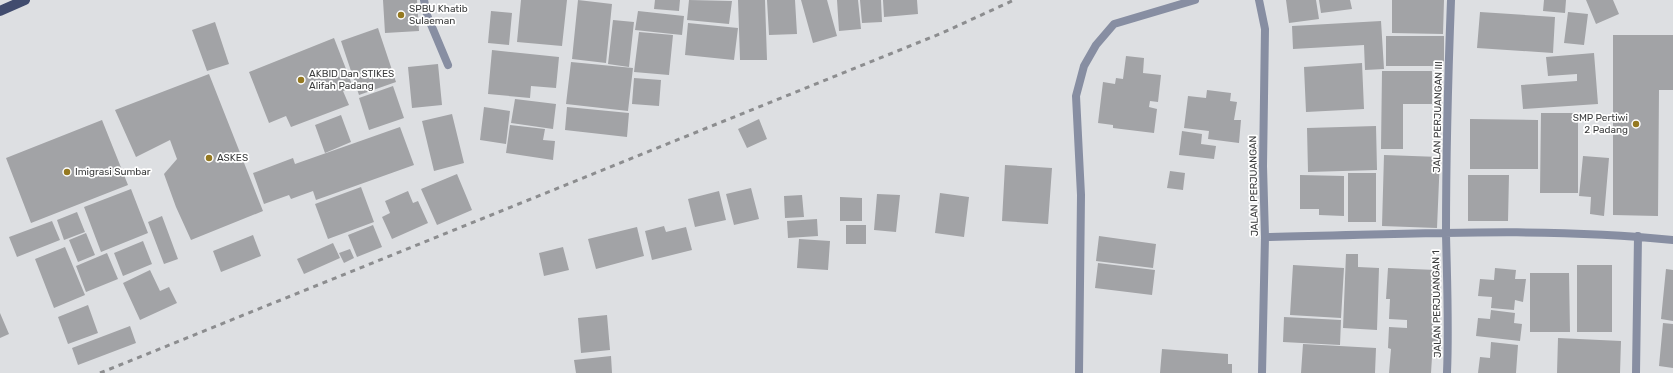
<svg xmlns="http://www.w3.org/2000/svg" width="1673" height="373" font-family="Rubik,sans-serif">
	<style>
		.building { fill: #a2a3a6 }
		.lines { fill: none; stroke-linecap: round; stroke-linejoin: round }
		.minor { stroke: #878ea2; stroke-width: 8 }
		.primary { stroke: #414c6e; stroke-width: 10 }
		.rail { stroke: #8c8d8f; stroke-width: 3; stroke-dasharray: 5 5; stroke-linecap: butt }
		.poi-dot { fill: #957921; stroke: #fff; stroke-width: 1.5 }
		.labels { text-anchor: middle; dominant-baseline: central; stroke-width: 3.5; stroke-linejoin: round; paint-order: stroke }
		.poi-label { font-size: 10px; fill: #3b3c3d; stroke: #fff; text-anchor: start }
		.street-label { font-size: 10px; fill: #3b3c3d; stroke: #fff }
	</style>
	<rect width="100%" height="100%" fill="#dddfe2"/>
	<path class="building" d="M 383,0 L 417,0 L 419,31 L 385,33 Z
		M 521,0 L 567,0 L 562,46 L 517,42 Z
		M 578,0 L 612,4 L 606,63 L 572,59 Z
		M 655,0 L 680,0 L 679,11 L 654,9 Z
		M 689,0 L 732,1 L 729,24 L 687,20 Z
		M 738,0 L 765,0 L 767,60 L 740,60 Z
		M 767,0 L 795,0 L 797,34 L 769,35 Z
		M 801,0 L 827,0 L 837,36 L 813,43 Z
		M 837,0 L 858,0 L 861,29 L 839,31 Z
		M 860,0 L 881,0 L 882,22 L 862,23 Z
		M 883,0 L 917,0 L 918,14 L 884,17 Z
		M 1286,0 L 1316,0 L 1319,19 L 1289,23 Z
		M 1319,0 L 1350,0 L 1352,9 L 1321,13 Z
		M 1392,0 L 1444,0 L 1443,34 L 1392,33 Z
		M 1544,0 L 1566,0 L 1565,13 L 1543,11 Z
		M 1586,0 L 1613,0 L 1619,14 L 1596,24 Z
		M 491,11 L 512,13 L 509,45 L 488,43 Z
		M 638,11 L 684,16 L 682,35 L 635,30 Z
		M 1480,12 L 1555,17 L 1553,53 L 1477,48 Z
		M 1568,12 L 1588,14 L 1584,45 L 1564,43 Z
		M 613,20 L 634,22 L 629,67 L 608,64 Z
		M 1381,21 L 1384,69 L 1365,70 L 1364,45 L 1293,49 L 1292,26 Z
		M 215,22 L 229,64 L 207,71 L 192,30 Z
		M 688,23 L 738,28 L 734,60 L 685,55 Z
		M 378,28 L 396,82 L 359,95 L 341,41 Z
		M 639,32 L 673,35 L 669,75 L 634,72 Z
		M 1613,35 L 1673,35 L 1673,90 L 1659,90 L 1658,216 L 1613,215 Z
		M 1386,36 L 1444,36 L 1444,66 L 1386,66 Z
		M 334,38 L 353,87 L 343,91 L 349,105 L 291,127 L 286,116 L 269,123 L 249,72 Z
		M 492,50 L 559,57 L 556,88 L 531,86 L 530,98 L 488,94 Z
		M 1594,53 L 1598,104 L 1523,109 L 1521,85 L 1577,81 L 1577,74 L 1548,76 L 1546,57 Z
		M 1126,56 L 1144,58 L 1143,73 L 1161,75 L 1158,102 L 1150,101 L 1149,107 L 1157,109 L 1154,133 L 1113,128 L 1113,125 L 1098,123 L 1103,82 L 1115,84 L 1116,78 L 1123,79 Z
		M 571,62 L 633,68 L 628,111 L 566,104 Z
		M 1362,63 L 1364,109 L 1306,112 L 1304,67 Z
		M 438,64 L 442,105 L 412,108 L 408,67 Z
		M 1382,71 L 1432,71 L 1432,104 L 1403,104 L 1403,149 L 1381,149 Z
		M 209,74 L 263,211 L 191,240 L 176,207 L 164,174 L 177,159 L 170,140 L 136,157 L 115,110 Z
		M 634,78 L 661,80 L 659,106 L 632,104 Z
		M 393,86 L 404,118 L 369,130 L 359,98 Z
		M 1207,90 L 1231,93 L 1230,101 L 1237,102 L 1234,120 L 1241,120 L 1239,143 L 1208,139 L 1209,131 L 1184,128 L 1188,96 L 1206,98 Z
		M 515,99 L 556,104 L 553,129 L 511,123 Z
		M 484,107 L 510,111 L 506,144 L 480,140 Z
		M 567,107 L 629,113 L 627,137 L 565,130 Z
		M 1541,113 L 1578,113 L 1578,193 L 1540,193 Z
		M 452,114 L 464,163 L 434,171 L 422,121 Z
		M 341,115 L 351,142 L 325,153 L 315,125 Z
		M 759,119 L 767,139 L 747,148 L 738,129 Z
		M 1470,119 L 1538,120 L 1538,169 L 1470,169 Z
		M 102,120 L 128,185 L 31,223 L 6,158 Z
		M 510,125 L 545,129 L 543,140 L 555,141 L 553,160 L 506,153 Z
		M 1376,126 L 1377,170 L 1308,172 L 1307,128 Z
		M 400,127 L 414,165 L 316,200 L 313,191 L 291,199 L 289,195 L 264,204 L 253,173 L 293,158 L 295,164 Z
		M 1182,131 L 1202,134 L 1201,144 L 1216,146 L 1214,159 L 1179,155 Z
		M 1384,155 L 1440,157 L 1437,228 L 1382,226 Z
		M 1583,156 L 1609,158 L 1604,216 L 1590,214 L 1591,197 L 1579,196 Z
		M 1005,165 L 1052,168 L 1048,224 L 1002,221 Z
		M 1170,171 L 1185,173 L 1183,190 L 1167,188 Z
		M 1348,173 L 1376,173 L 1376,222 L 1348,222 Z
		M 457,174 L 472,210 L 437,225 L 421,189 Z
		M 1300,175 L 1344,176 L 1344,216 L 1319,215 L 1319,209 L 1300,209 Z
		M 1468,175 L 1509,175 L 1508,221 L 1468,221 Z
		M 361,187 L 374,222 L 328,239 L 315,204 Z
		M 751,188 L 759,219 L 734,225 L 726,194 Z
		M 131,189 L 148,233 L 101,252 L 84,207 Z
		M 408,191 L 413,203 L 418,201 L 428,223 L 392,239 L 382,217 L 390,213 L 385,201 Z
		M 719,191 L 726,220 L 695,227 L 688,199 Z
		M 940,193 L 969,197 L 964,237 L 935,233 Z
		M 877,194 L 900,195 L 896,232 L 874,230 Z
		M 802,195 L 804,217 L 785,218 L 784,196 Z
		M 840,197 L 862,198 L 862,221 L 840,221 Z
		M 77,212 L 85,232 L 64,240 L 57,220 Z
		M 162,216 L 178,259 L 164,264 L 148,222 Z
		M 817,219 L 818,236 L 788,238 L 787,221 Z
		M 52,221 L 60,240 L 17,257 L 9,237 Z
		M 373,225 L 382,247 L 357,257 L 348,235 Z
		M 846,225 L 866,225 L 866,244 L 846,244 Z
		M 664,226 L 666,232 L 686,227 L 692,250 L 652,260 L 645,231 Z
		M 637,227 L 644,256 L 596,269 L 588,239 Z
		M 86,233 L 95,255 L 78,262 L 69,240 Z
		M 253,235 L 261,256 L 221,272 L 213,251 Z
		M 1099,236 L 1156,244 L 1153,268 L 1096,261 Z
		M 799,239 L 830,241 L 828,270 L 797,268 Z
		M 143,241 L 152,264 L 123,276 L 114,253 Z
		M 333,243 L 340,258 L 304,274 L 297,259 Z
		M 65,247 L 85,295 L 54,308 L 35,259 Z
		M 563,247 L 569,270 L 544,276 L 539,253 Z
		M 350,249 L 354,258 L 344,263 L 339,253 Z
		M 107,253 L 118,279 L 86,292 L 76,266 Z
		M 1346,254 L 1358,254 L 1358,267 L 1379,268 L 1377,330 L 1343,328 Z
		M 1098,263 L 1155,270 L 1152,295 L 1095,288 Z
		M 1293,265 L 1344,268 L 1341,318 L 1290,315 Z
		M 1577,265 L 1612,265 L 1612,332 L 1577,332 Z
		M 1388,268 L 1436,270 L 1433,331 L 1441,331 L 1439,357 L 1432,357 L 1431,373 L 1389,373 L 1391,349 L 1388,348 L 1389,327 L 1407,328 L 1407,320 L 1389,319 L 1390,299 L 1386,299 Z
		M 1495,268 L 1516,270 L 1515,279 L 1526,279 L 1523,302 L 1515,300 L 1514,310 L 1491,308 L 1492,297 L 1478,296 L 1480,279 L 1494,280 Z
		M 1666,269 L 1673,270 L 1673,321 L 1661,319 Z
		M 150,270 L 160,291 L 169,287 L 177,303 L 140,320 L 123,283 Z
		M 1530,273 L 1569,273 L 1570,332 L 1530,332 Z
		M 88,305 L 98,333 L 68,344 L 58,317 Z
		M 1491,310 L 1515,313 L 1514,323 L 1522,324 L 1520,341 L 1476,336 L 1478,318 L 1490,319 Z
		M 0,313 L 9,334 L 0,338 Z
		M 607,315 L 610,350 L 581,353 L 578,318 Z
		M 1284,317 L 1341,320 L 1340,345 L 1283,342 Z
		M 1663,323 L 1673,324 L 1673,368 L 1659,366 Z
		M 130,326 L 136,343 L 78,365 L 72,348 Z
		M 1558,338 L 1621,341 L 1620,373 L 1557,373 Z
		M 1491,342 L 1518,345 L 1516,373 L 1478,373 L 1480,357 L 1490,358 Z
		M 1303,344 L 1376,348 L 1375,373 L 1301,373 Z
		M 1162,349 L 1228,354 L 1228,364 L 1232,364 L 1232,373 L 1160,373 Z
		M 611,356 L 612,373 L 576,373 L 574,360 Z"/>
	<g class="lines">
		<path class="minor" d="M 424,0 L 427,15 L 448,65
			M 1259,0 L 1265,29 L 1263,166 L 1265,237 L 1262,373
			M 1265,237 C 1401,235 1538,226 1673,240
			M 1079,373 L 1081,195 L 1076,96 L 1084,66 L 1096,45 L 1114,24 L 1195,0
			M 1447,373 C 1449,326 1447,280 1446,234 C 1446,156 1448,78 1451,0
			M 1636,373 L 1638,236"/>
		<path class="primary" d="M 0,11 L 25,0"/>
		<path class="rail" d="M 100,373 L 942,33 L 1014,0"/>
	</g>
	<g class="poi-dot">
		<circle cx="401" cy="15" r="4"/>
		<circle cx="301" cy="80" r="4"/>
		<circle cx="1636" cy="124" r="4"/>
		<circle cx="209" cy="158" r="4"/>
		<circle cx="67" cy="172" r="4"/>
	</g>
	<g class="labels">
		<g class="poi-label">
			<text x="409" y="9">SPBU Khatib<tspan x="409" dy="12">Sulaeman</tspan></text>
			<text x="309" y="74">AKBID Dan STIKES<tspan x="309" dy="12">Alifah Padang</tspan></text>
			<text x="1628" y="118" text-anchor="end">SMP Pertiwi<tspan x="1628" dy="12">2 Padang</tspan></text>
			<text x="217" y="158">ASKES</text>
			<text x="75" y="172">Imigrasi Sumbar</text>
		</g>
		<g class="street-label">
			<text transform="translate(1438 117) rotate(-89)">JALAN PERJUANGAN III</text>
			<text transform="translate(1254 186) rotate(-91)">JALAN PERJUANGAN</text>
			<text transform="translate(1437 304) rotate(-91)">JALAN PERJUANGAN 1</text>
		</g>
	</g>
</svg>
